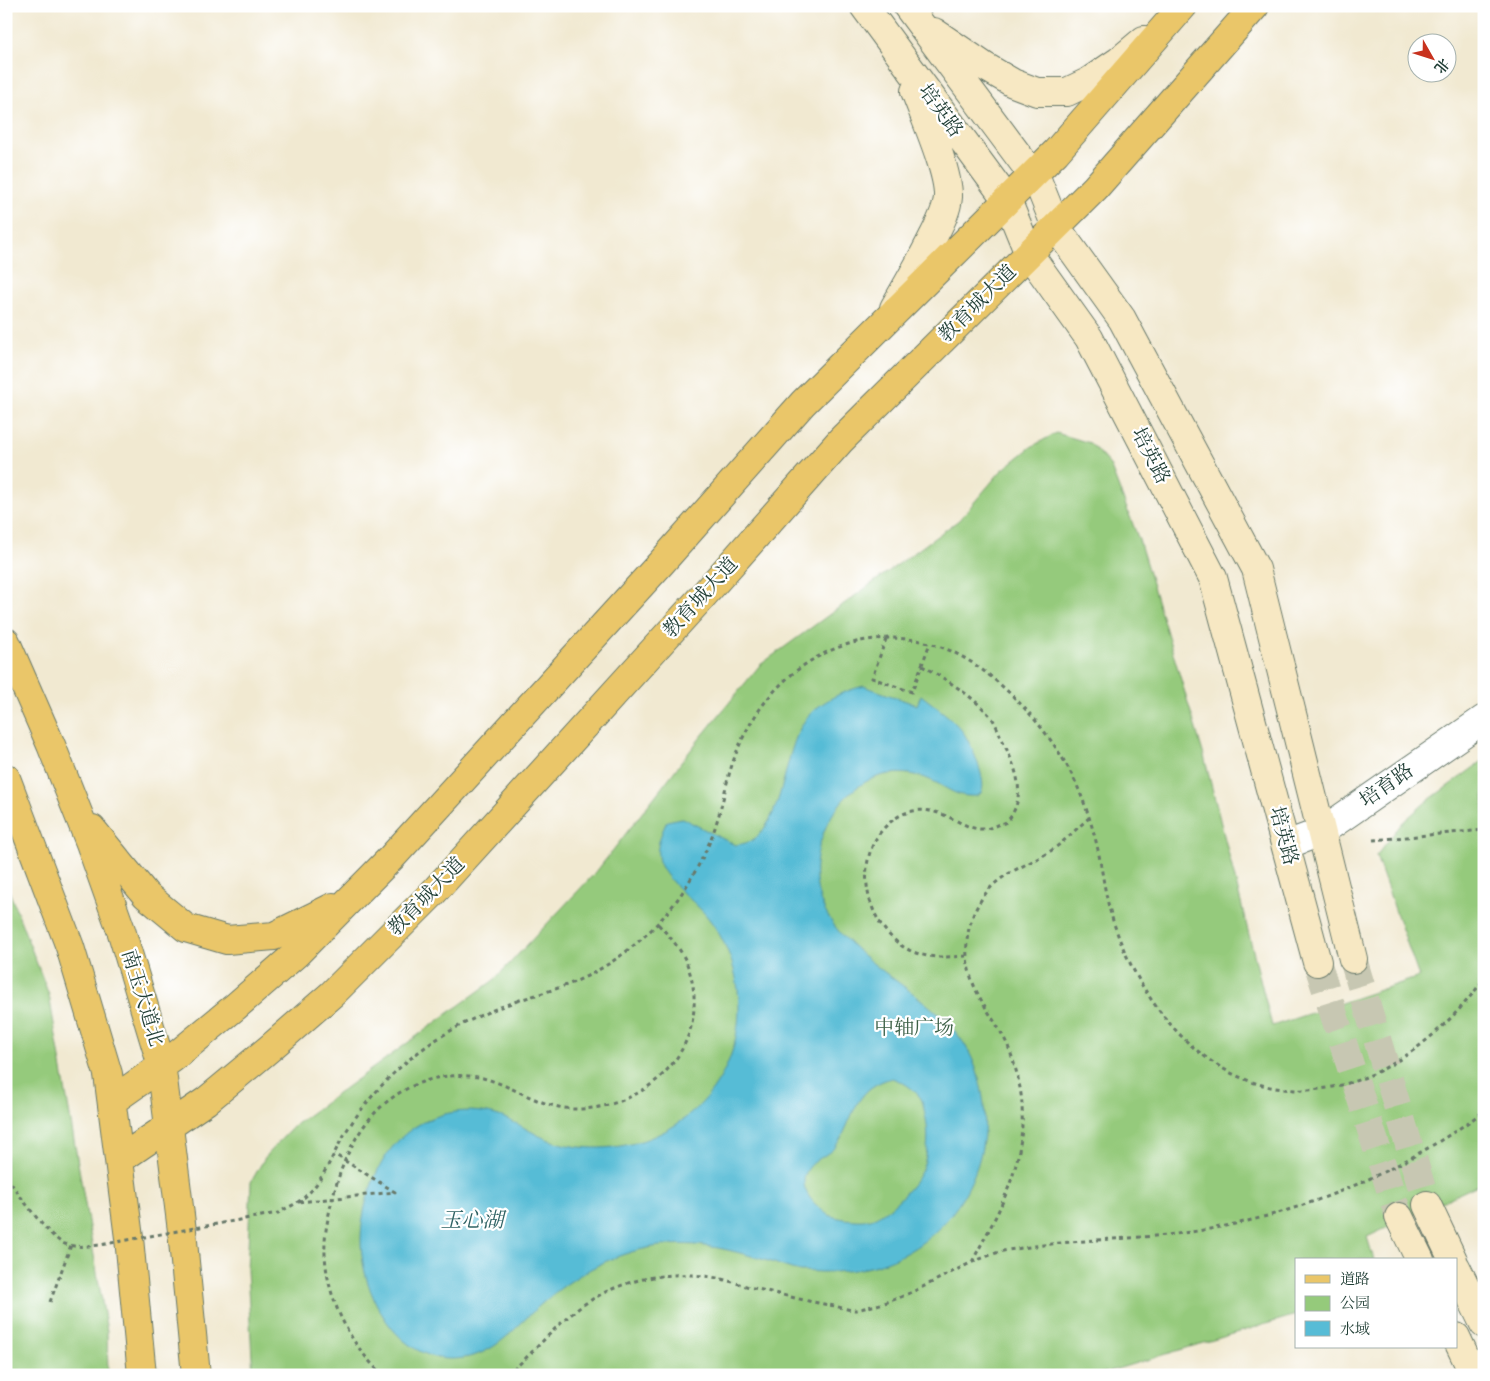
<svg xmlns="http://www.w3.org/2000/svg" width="1490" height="1381" font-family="'IM FELL DW Pica','Noto Serif SC',serif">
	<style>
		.green { fill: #95ca7b; stroke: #5a8458 }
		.water { fill: #57bcd6; stroke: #3b7c85; fill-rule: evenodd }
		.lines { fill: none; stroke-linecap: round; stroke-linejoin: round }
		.secondary-tunnel { stroke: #c7c7b2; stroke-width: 28; stroke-dasharray: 28 14; stroke-linecap: butt }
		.tertiary-casing { stroke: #68796b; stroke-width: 30 }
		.secondary-casing { stroke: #68796b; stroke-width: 30 }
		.primary-casing { stroke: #68796b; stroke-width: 30 }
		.path { stroke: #68796b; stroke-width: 3; stroke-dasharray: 4 4; stroke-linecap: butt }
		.tertiary { stroke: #fff; stroke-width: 28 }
		.secondary { stroke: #f7e8c3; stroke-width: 28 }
		.primary { stroke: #eac669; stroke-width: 28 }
		.path-bridge { stroke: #68796b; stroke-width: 3; stroke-dasharray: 4 4; stroke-linecap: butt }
		.labels { text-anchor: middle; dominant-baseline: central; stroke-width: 4.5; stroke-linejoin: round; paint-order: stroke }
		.street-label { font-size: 20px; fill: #1f3d34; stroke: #fff }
		.park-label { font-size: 20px; fill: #3c6046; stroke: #fff }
		.water-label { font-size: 21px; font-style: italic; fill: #306365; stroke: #fff }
	</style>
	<rect width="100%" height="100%" fill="#fff"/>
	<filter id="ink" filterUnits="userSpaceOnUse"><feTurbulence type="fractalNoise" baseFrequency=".02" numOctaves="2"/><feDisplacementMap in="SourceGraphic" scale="10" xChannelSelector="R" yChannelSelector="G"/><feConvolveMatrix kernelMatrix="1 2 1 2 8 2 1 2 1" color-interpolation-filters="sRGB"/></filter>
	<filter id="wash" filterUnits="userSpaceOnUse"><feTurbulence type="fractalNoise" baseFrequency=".0096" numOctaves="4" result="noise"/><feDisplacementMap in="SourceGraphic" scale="20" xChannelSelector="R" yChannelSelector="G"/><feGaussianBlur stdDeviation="1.12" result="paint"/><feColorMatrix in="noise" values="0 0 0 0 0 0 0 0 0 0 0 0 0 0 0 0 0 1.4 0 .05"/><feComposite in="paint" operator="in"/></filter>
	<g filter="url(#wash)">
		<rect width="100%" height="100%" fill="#f1e9d1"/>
		<path class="green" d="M 1056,433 L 1090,443 L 1110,465 L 1139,540 L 1204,756 L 1272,1026 L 1419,977 L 1376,856 L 1402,823 L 1426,802 L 1484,760 L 1484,1182 L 1367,1237 L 1374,1260 L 1296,1260 L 1296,1315 L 1097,1375 L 253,1375 L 247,1270 L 251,1182 L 267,1154 L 296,1124 L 494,980 L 596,872 L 697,742 L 760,665 L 959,520 L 1001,471 L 1031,447 Z
			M 6,883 L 49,995 L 107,1331 L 108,1375 L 6,1375 Z"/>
		<path class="water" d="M 864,686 L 917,705 L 921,695 C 936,707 951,717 963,732 C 970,742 990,785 980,794 C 977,797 973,796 969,796 C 954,796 942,784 928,779 C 879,760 838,791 822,837 C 785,946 921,974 965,1045 C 975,1061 980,1079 983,1098 C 989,1135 979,1174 958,1205 C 926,1252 878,1273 823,1272 C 819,1272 804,1271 800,1271 C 789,1269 778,1264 768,1261 C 735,1251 703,1242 668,1245 C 617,1250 576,1273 538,1307 C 519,1324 501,1347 476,1355 C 405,1378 360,1298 361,1238 C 362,1205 374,1168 395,1144 C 423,1112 471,1102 509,1120 C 523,1126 535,1135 549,1140 C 615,1163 691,1135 723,1073 C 750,1021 742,958 705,914 C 691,898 669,884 660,864 C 654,849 661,834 667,821 L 682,818 L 735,845 C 741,844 749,843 754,839 C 788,813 782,744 810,714 C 825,699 844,691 864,686 ZM 892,1078 C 903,1082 912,1087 920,1097 C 924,1102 924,1112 926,1119 C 929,1134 928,1153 923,1167 C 918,1183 886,1216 870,1219 C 862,1221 852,1220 844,1219 C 836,1217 829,1217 823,1211 C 814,1204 803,1193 804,1180 C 806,1162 823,1159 834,1148 C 849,1131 851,1105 868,1090 C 875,1084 884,1080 892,1078 Z"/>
	</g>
	<g filter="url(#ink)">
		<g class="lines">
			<path class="secondary-tunnel" d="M 1353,959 L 1427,1205
				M 1317,962 L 1399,1217"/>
			<g class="tertiary-casing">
				<path id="tertiary" d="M 1286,845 L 1321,832 L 1484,719"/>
			</g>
			<g class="secondary-casing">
				<path id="secondary" d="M 864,6 L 1007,200 L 1029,254 L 1089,338 L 1213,578 L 1317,962
					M 907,6 L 1038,182 L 1056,227 L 1122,319 L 1256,569 L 1353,959
					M 934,32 L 984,66 L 1013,83 L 1037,92 L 1067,92 L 1088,82 L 1119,61 L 1144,40
					M 894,308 C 908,284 921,261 933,237 C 939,225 947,211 948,197 C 949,172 925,118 915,91
					M 1427,1205 L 1453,1260
					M 1399,1217 L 1420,1260
					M 1456,1267 L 1484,1324
					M 1456,1337 L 1474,1375"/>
			</g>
			<g class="primary-casing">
				<path id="primary" d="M 6,642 L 51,745 L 90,843 L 121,930 L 161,1063 L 182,1231 L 196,1375
					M 6,778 L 70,947 L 108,1074 L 129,1238 L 142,1375
					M 92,829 L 146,895 L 186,928 L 227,940 L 274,936 L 333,907
					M 112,1101 L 173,1058 L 235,1007 L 296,954 L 392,857 L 661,563 L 803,403 L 1056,152 L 1183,6
					M 119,1160 L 206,1101 L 270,1048 L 332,994 L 431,895 L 701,598 L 841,440 L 1095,188 L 1255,6"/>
			</g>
			<path class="path" d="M 886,639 L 872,678 L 912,692 L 930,643
				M 922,666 C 946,679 973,696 991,717 C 996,723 998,731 1001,737 C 1011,759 1024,782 1016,806 C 1014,811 1011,818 1006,822 C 1003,824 998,824 995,826 C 992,827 988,829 985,829 C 973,830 963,824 953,819 C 929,807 907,806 887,825 C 850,860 866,930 911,951 C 929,959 946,957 966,956
				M 1373,840 L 1484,830
				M 517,1001 C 535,995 554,990 572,983 C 620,963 664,925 690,880 C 701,862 711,842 717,821 C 723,803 726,783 732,765 C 753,700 805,646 875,639 C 922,634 960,650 995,680 C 1028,708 1056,742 1075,781 C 1085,803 1093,827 1098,850 C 1102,869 1104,888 1109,907 C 1134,1001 1212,1102 1320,1089 C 1387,1081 1445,1032 1484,979
				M 972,1262 C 1000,1209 1025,1168 1022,1105 C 1021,1086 1015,1064 1008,1046 C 999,1026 985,1009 976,990 C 961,958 964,921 986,893 C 1003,871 1030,865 1052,850 C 1065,841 1077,828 1089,818
				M 50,1302 L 71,1245
				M 383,1375 C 343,1339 317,1278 327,1224 C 338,1163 362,1102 425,1081 C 443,1075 464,1074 483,1078 C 517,1087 545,1111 582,1109 C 657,1105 715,1038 687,964 C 681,948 668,935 657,923
				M 507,1375 C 529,1357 547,1335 568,1317 C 609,1281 664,1268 717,1278 C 731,1281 744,1286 758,1289 C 783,1295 809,1302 835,1306 C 842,1308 850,1310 856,1310 C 863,1309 870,1306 877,1305 C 922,1293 959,1263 1003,1251 C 1013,1249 1024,1248 1035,1246 C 1079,1240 1123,1239 1167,1235 C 1280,1223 1392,1179 1484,1111"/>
			<use href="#tertiary" class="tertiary"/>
			<use href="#secondary" class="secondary"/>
			<use href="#primary" class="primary"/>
			<path class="path-bridge" d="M 6,1177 C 19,1193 47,1237 65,1244 C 76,1248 88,1246 100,1245 L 278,1213 C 284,1209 292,1206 298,1202 C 323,1186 333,1151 349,1127 C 392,1063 445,1026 517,1001
				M 299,1202 L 395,1192 L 334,1154"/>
		</g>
	</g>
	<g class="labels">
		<g class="street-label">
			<text transform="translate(940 111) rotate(54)">培英路</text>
			<text transform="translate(978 304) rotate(-45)">教育城大道</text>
			<text transform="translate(1150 456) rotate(63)">培英路</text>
			<text transform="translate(701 598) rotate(-48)">教育城大道</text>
			<text transform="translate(1387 786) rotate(-35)">培育路</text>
			<text transform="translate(1283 836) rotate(75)">培英路</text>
			<text transform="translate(427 897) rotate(-46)">教育城大道</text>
			<text transform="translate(142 998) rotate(73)">南玉大道北</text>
		</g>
		<g class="park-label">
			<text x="914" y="1028">中轴广场</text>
		</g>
		<g class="water-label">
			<text x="472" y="1221">玉心湖</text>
		</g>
	</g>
	<rect width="1490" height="1381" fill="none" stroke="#fff" stroke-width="25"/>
	<rect x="1295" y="1258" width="162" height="90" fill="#ffffff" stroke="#a5b1ae"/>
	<rect x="1305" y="1275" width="25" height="8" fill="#eac669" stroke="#a5b1ae"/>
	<text x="1340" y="1284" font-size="15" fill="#1f3d34">道路</text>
	<rect x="1305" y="1296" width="25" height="15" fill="#95ca7b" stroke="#a5b1ae"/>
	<text x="1340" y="1308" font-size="15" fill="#1f3d34">公园</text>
	<rect x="1305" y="1321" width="25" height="15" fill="#57bcd6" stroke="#a5b1ae"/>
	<text x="1340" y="1334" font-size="15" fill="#1f3d34">水域</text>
	<g transform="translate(1432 58) rotate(129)"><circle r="24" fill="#ffffff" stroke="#a5b1ae"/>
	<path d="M0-4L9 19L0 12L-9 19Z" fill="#c8321e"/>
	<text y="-8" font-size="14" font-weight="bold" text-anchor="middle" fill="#1f3d34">北</text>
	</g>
</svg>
